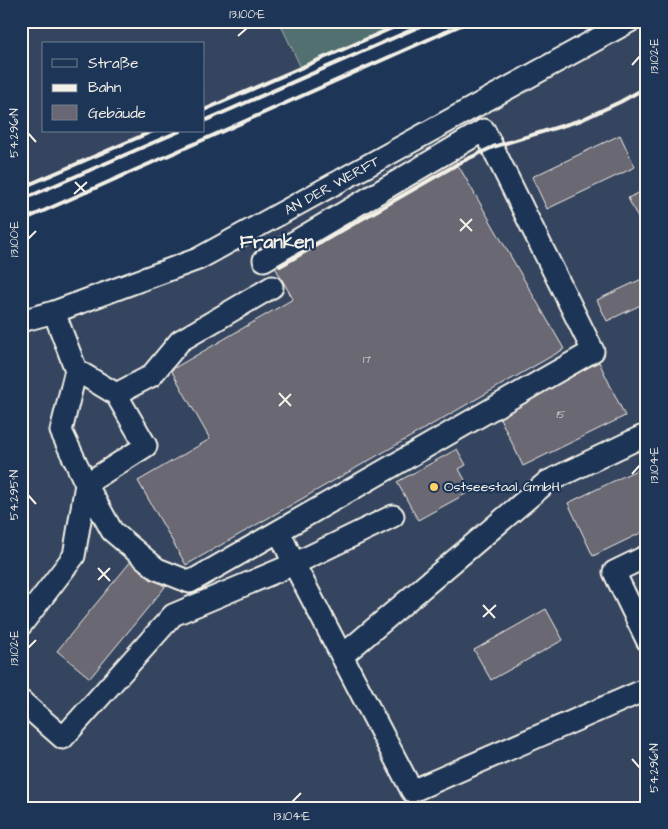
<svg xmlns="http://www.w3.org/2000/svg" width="668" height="829" font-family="'Architects Daughter',sans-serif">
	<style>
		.built { fill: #34445f }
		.green { fill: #527070; stroke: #a3b0ac }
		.building { fill: #696773; stroke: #f4f1e8 }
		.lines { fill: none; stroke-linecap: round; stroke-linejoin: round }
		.minor-casing { stroke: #f4f1e8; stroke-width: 25 }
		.minor { stroke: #1d3557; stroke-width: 21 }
		.rail { stroke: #f4f1e8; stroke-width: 4 }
		.ticks { fill: none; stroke: #f4f1e8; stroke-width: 2 }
		.poi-dot { fill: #ffd166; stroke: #1d3557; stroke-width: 2 }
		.labels { text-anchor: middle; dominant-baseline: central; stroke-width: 4.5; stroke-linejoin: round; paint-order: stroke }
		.number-label { font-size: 11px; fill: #d1cecb }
		.street-label { font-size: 14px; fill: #f4f1e8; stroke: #1d3557 }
		.poi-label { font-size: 14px; fill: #f4f1e8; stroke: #1d3557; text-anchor: start }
		.district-label { font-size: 19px; font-weight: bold; fill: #f4f1e8; stroke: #1d3557 }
		.neatline { fill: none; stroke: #f4f1e8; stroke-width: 2 }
		.ticks-label { font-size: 12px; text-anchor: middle; fill: #f4f1e8 }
	</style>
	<rect width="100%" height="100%" fill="#1d3557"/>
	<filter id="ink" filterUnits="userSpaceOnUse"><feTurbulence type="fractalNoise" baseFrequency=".02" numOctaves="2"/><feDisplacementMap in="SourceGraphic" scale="10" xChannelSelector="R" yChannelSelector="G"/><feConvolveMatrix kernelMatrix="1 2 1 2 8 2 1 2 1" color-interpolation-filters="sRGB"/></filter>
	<g filter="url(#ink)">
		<path class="built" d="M 21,21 L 279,21 L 301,68 L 204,110 L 204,44 L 44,44 L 44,131 L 153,131 L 21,188 Z
			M 630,21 L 647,21 L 647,808 L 21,808 L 21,321 L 198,259 Z"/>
		<path class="green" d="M 279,21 L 407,21 L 301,68 Z"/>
		<path class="building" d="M 620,135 L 635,167 L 547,209 L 532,177 Z
			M 454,158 L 564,349 L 186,565 L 138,481 L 210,439 L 171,370 L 293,299 L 272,262 Z
			M 647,189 L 647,236 L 628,198 Z
			M 646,277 L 647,302 L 607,321 L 597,300 Z
			M 599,362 L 625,416 L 523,466 L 497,412 Z
			M 457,449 L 466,465 L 459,469 L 471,491 L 418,520 L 397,482 Z
			M 647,465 L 647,530 L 593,556 L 568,503 Z
			M 132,560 L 165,587 L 90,678 L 57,651 Z
			M 546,609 L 563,640 L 491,680 L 474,650 Z"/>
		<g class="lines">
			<g class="minor-casing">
				<path id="minor" d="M 21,321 L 54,312 L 198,259 L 630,21
					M 76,370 L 116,394 L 151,376 L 180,341 L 272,287
					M 116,394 L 146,446 L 86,484 L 112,531 L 157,569 L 190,582 L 593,351 L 484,130 L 264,260
					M 279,531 L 294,564 L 412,791 L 647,689
					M 647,556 L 614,572 L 647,640
					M 21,625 L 74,556 L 86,484 L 61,431 L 76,370 L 54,312
					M 342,656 L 547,482 L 641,437
					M 21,701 L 63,738 L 173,615 L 294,564 L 393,516"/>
			</g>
			<use href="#minor" class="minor"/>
			<path class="rail" d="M 204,110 L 408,21
				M 204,121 L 432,21
				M 21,188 L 153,131
				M 21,200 L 180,131
				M 21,221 L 470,21
				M 280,266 L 461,162 L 493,147 L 581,120 L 620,102 L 647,87"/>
		</g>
	</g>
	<path class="ticks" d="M 238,36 L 247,28M 632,65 L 640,56M 28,133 L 36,142M 75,182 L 87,194M 74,194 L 87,182M 460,219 L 472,231M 460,231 L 472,219M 28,239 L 36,231M 279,393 L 291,406M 279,406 L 291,394M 632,474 L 640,465M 28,495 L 36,504M 98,568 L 110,581M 98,580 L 110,568M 483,605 L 495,618M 483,617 L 496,605M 28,648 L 36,640M 632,759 L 640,768M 292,802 L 301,793"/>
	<circle class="poi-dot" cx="434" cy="487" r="5"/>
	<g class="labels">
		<g class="number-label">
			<text x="367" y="359">17</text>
			<text x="561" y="414">15</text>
		</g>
		<g class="street-label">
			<text transform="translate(332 186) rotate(-29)">AN DER WERFT</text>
		</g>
		<g class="poi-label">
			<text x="444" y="487">Ostseestaal GmbH</text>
		</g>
		<g class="district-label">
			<text x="277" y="242">Franken</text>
		</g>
	</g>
	<rect width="668" height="829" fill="none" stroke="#1d3557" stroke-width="55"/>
	<rect x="42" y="42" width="162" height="90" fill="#1d3557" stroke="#738091"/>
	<rect x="52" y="59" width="25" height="8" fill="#1d3557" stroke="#738091"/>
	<text x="88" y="68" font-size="15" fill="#f4f1e8">Straße</text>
	<rect x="52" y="84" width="25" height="8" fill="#f4f1e8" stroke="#738091"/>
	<text x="88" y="92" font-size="15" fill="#f4f1e8">Bahn</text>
	<rect x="52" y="105" width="25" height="15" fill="#696773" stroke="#738091"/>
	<text x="88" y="118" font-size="15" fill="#f4f1e8">Gebäude</text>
	<rect x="28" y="28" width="612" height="774" class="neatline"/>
	<g class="ticks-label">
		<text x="247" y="18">13.100°E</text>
		<text transform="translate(654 56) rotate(-90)" y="4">13.102°E</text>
		<text transform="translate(14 133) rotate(-90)" y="4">54.296°N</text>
		<text transform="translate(14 239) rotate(-90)" y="4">13.100°E</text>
		<text transform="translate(654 465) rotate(-90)" y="4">13.104°E</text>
		<text transform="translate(14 495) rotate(-90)" y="4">54.295°N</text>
		<text transform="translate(14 648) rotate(-90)" y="4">13.102°E</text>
		<text transform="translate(654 768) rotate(-90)" y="4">54.296°N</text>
		<text x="292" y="820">13.104°E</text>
	</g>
</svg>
